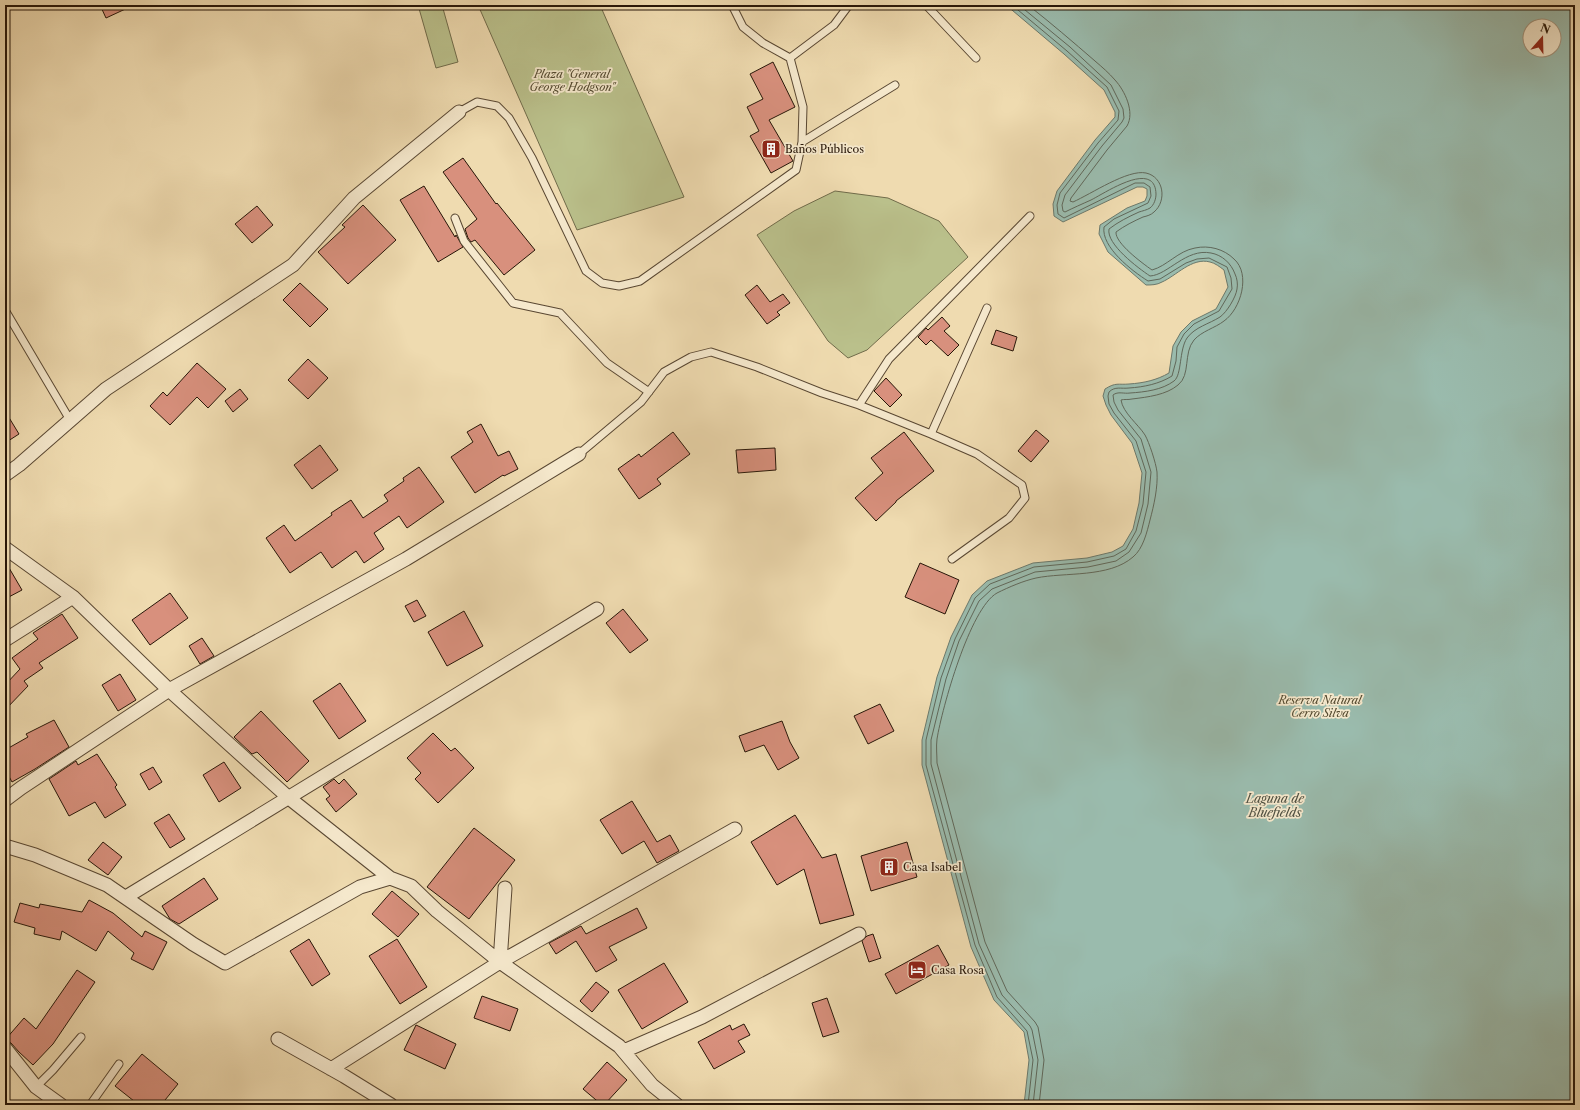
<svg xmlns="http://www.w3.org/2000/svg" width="1580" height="1110" font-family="'Libre Caslon Text',serif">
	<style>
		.green { fill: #bac08b; stroke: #706b4a }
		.water { fill: #9abbad; stroke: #6c796b; fill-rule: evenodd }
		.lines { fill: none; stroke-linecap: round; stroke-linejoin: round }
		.shore { stroke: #60685a; stroke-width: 1 }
		.building { fill: #d8907d; stroke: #271608 }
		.service-casing { stroke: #594732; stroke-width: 9 }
		.minor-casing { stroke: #594732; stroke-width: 15 }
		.service { stroke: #f5e8cc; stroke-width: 7 }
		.minor { stroke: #f5e8cc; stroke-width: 13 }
		.labels { text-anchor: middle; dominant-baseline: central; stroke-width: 3.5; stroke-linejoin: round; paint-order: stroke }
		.park-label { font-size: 11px; font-style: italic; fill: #53492f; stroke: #f5e8cc }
		.poi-label { font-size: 11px; fill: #271608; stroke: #f5e8cc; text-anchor: start }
		.water-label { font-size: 12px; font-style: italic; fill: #4f5042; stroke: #f5e8cc }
	</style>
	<rect width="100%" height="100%" fill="#efdbb0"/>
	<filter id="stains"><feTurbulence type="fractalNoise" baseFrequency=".005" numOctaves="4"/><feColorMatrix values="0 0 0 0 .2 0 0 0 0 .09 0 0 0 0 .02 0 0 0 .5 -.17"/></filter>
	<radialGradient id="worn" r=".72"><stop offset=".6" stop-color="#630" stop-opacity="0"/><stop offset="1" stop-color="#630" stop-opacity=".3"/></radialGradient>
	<path class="green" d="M 418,5 L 442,5 L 458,62 L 436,68 Z
		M 478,5 L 600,5 L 684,197 L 577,230 Z
		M 835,191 L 888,198 L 939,221 L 968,257 L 867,350 L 848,358 L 828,341 L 757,235 L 794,211 Z"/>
	<path class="water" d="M 1006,5 L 1575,5 L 1575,1105 L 1024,1105 L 1029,1060 L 1024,1032 L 994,1000 L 971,947 L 922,765 L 922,740 L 937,677 L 951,637 L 972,595 L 987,581 L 1033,563 L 1087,558 L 1112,552 L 1123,546 L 1133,529 L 1139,503 L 1142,473 L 1132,443 L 1111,415 L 1106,405 L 1103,396 L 1105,389 C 1116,382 1118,385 1129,384 C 1144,383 1157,380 1169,373 L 1173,346 L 1181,332 L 1192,321 L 1216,309 L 1228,287 L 1224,270 C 1220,267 1215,263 1210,262 C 1192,257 1176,276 1162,282 C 1157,285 1151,285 1146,285 L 1108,252 L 1099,234 L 1100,225 L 1127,208 L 1145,201 L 1147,196 L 1147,189 L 1143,187 L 1137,187 L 1063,222 L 1054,216 L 1053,204 L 1057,191 L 1095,140 L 1115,117 L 1115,112 L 1104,90 L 1064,54 ZM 1530,26 L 1554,26 L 1554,50 L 1530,50 Z"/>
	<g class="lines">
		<path class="shore" d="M 1012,5 L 1067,51 L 1107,87 L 1119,111 L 1118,120 L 1098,143 L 1060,193 L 1057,205 L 1058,214 L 1064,218 L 1135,183 L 1144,183 L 1150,187 L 1151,196 L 1148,203 L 1114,219 L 1104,227 C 1101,247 1132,271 1148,281 L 1160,279 L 1186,263 L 1197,259 L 1209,258 L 1227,267 L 1231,278 L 1232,289 L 1219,311 L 1194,324 L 1184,334 L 1177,347 L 1176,361 L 1172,376 C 1159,384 1144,387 1129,388 C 1121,389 1115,386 1109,392 L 1108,396 L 1109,404 L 1114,413 L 1136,441 L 1146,472 L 1143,504 L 1136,531 L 1126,549 L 1114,556 L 1087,562 L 1034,567 L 990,584 L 975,598 L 955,639 L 941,678 L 926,740 L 926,765 L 975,945 L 997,997 L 1027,1031 L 1033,1060 L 1028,1105
			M 1019,5 L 1070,47 L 1111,85 L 1123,109 L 1124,118 L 1122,122 L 1102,146 L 1065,195 L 1062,205 L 1063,211 L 1065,212 C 1073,208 1082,204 1091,200 C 1105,193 1155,159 1156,194 C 1156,199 1154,205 1150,208 C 1147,210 1142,211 1139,212 C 1128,217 1118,222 1109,229 C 1106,244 1138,268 1150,276 C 1168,275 1186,248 1211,253 C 1222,255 1231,263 1235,274 C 1237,278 1238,284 1237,289 C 1236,297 1227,312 1220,317 C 1209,324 1195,327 1187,338 C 1179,350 1182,375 1174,381 C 1162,390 1145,392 1130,393 C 1124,394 1118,391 1113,395 L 1114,402 L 1118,410 L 1141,439 L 1151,472 L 1148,504 L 1141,533 L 1129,552 L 1116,561 L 1088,567 L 1035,572 L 992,589 L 979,601 L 959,641 L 946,679 L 931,740 L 931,764 L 979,944 L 1002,995 L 1030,1026 L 1032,1030 L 1038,1060 L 1033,1105
			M 1028,5 C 1051,23 1073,42 1095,61 C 1102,67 1109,73 1115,80 C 1125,91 1135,112 1127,126 L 1107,150 L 1071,198 L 1070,201 L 1073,202 C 1091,194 1128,169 1146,173 C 1164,177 1167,201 1154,212 C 1151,215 1147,216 1143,217 C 1134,221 1124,226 1116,232 C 1115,243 1142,263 1152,270 C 1167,266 1178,251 1195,248 C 1209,245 1224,249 1234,259 C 1251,274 1241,309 1224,321 C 1215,328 1202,331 1194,340 C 1183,353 1191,375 1178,385 C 1166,395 1148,397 1132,399 C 1128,400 1124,399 1121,400 C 1123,413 1138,424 1145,435 C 1149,442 1156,463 1157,472 C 1158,487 1154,505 1150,520 C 1147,532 1143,549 1133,557 C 1109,578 1065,572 1036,578 C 1023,581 1009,587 997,593 C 970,608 942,708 937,739 C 936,747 937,755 937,763 L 985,942 L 1007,991 L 1035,1022 L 1038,1027 L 1044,1060 L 1039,1105"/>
	</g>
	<path class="building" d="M 100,5 L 134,5 L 106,18 Z
		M 773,62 L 795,107 L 769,120 L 793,161 L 771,173 L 750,136 L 759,131 L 747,107 L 763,99 L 750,74 Z
		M 463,158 L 496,204 L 497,203 L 535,250 L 504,275 L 475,240 L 471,242 L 468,238 L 465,229 L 477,219 L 443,172 Z
		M 424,186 L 455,237 L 456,235 L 463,247 L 438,262 L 400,200 Z
		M 363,205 L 396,240 L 348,284 L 318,252 L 345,227 L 342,225 Z
		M 257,206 L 273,225 L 252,243 L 235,224 Z
		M 300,283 L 328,309 L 310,327 L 283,300 Z
		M 757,285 L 770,302 L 783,294 L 790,303 L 777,312 L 780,315 L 767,324 L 745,295 Z
		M 942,317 L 950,326 L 944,331 L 959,345 L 948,356 L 931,340 L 926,345 L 918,337 L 926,328 L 928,330 Z
		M 996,330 L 1017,337 L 1013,351 L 991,344 Z
		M 308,359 L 328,378 L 308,399 L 288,380 Z
		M 197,363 L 226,389 L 208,408 L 197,397 L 170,425 L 150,406 L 163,392 L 167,396 Z
		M 886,378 L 902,395 L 890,407 L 874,391 Z
		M 240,389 L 248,399 L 233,412 L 225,401 Z
		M 5,411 L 19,434 L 5,443 Z
		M 481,424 L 498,456 L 509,451 L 518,469 L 504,476 L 503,475 L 475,493 L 451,457 L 473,442 L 467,432 Z
		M 1036,430 L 1049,441 L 1031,462 L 1018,451 Z
		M 673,432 L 690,454 L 657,479 L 661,484 L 639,499 L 618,469 L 639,454 L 641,457 Z
		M 904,432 L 934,471 L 896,501 L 896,502 L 876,521 L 855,498 L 883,473 L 871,458 Z
		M 320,445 L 338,470 L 312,489 L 294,465 Z
		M 775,448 L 776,470 L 738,473 L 736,450 Z
		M 419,467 L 444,502 L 407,528 L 399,516 L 374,533 L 384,549 L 364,563 L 356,551 L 332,568 L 321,552 L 290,573 L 266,538 L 284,525 L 295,541 L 332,515 L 331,513 L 351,500 L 363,518 L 388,501 L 384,495 L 404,481 L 403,478 Z
		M 5,561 L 22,590 L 5,599 Z
		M 920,563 L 959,580 L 945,614 L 905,597 Z
		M 170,593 L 188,618 L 150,645 L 132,620 Z
		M 417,600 L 426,616 L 414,622 L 405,606 Z
		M 623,609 L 648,640 L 630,653 L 606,623 Z
		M 464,611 L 483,646 L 447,666 L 428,632 Z
		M 62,614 L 78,638 L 39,663 L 43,668 L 24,681 L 28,686 L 5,710 L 5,685 L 20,669 L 12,658 L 38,639 L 33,633 Z
		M 202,638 L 214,656 L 200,664 L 189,646 Z
		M 120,674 L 136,700 L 118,711 L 102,685 Z
		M 340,683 L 366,721 L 339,739 L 313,701 Z
		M 880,704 L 894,731 L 868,744 L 854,716 Z
		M 261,711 L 309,761 L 287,782 L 257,752 L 252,754 L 234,737 Z
		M 54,720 L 69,747 L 35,769 L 12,782 L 5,769 L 5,750 L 28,737 L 26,734 Z
		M 782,721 L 790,742 L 799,758 L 778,770 L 764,745 L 745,752 L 739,736 Z
		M 433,733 L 451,751 L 455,748 L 474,768 L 438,803 L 415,779 L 421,773 L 407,758 Z
		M 97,754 L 117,785 L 115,787 L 126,805 L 105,818 L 95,802 L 69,816 L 49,779 L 76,761 L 78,765 Z
		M 224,762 L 241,788 L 219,802 L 203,775 Z
		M 153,767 L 162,782 L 149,790 L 140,774 Z
		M 334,779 L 339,784 L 344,779 L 357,794 L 336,812 L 326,799 L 330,796 L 323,787 Z
		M 632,801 L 657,842 L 670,835 L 679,851 L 657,863 L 644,841 L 622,854 L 600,820 Z
		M 169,814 L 185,839 L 170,848 L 154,823 Z
		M 795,815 L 822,858 L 836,854 L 854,915 L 820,924 L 804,869 L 777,885 L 751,842 Z
		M 474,828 L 515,860 L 469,919 L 427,887 Z
		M 103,842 L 122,857 L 108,875 L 88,860 Z
		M 907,842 L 917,877 L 871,891 L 861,856 Z
		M 204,878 L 218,899 L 179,924 L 170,919 L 162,906 Z
		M 392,891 L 419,914 L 398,937 L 372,914 Z
		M 89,900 L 113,913 L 142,937 L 145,931 L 167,942 L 153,970 L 131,959 L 134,953 L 108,931 L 96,951 L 62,931 L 60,940 L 34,934 L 35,928 L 14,922 L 20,903 L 39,908 L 40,904 L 82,912 Z
		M 637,908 L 647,928 L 609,947 L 617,960 L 596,972 L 576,941 L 556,954 L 549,943 L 581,926 L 586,934 Z
		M 873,934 L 881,958 L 869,962 L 862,941 L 867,936 Z
		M 309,939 L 330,974 L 312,986 L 290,951 Z
		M 397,939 L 427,987 L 400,1004 L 369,956 Z
		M 938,945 L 949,965 L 896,994 L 885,974 Z
		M 664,963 L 688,1002 L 642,1029 L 618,990 Z
		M 77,970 L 95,982 L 53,1044 L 33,1065 L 19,1052 L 11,1043 L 5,1040 L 24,1018 L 36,1029 Z
		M 596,982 L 609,992 L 592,1012 L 580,1001 Z
		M 482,996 L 518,1009 L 510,1031 L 474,1018 Z
		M 827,998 L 839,1032 L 823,1037 L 812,1003 Z
		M 744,1024 L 750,1035 L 738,1041 L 745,1052 L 714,1069 L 698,1042 L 730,1025 L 732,1030 Z
		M 416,1025 L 456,1044 L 445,1069 L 404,1050 Z
		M 142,1054 L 178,1084 L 161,1105 L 139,1105 L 115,1086 Z
		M 607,1062 L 627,1080 L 604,1105 L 602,1105 L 583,1089 Z"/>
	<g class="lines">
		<g class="service-casing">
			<path id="service" d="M 732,5 L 743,27 L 763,43 L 790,58 L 834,25 L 849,5
				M 926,5 L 976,58
				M 790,58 L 803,107 L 802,142 L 895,85
				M 459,112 L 477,102 L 497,106 L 509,118 L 532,158 L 586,271 L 602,283 L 619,286 L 640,281 L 796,170 L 802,142
				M 455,218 L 464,241 L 513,303 L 560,313 L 607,363 L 649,392
				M 5,310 L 70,420
				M 859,405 L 889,359 L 1030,216
				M 579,454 L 641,402 L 664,372 L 691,357 L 711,352 L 757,367 L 822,393 L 859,405 L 931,434
				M 952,559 L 1009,518 L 1025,498 L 1022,485 L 977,454 L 931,434 L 987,308
				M 36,1087 L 53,1070 L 81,1037
				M 90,1105 L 119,1064"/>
		</g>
		<g class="minor-casing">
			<path id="minor" d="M 5,475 L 19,465 L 106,389 L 293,265 L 354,198 L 459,112
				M 5,548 L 73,597
				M 5,640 L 73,597 L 169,690 L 289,798 L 390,878
				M 5,800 L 21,788 L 169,690 L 406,559 L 579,454
				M 5,846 L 35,855 L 107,885 L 193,944 L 225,963 L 360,887 L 390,878 L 411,886 L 437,911 L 500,962 L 619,1046 L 652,1085 L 677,1105
				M 126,897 L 597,609
				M 500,962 L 505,888
				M 278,1039 L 344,1076 L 391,1105
				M 5,1048 L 36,1087 L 61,1105
				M 624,1051 L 702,1017 L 859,934
				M 331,1069 L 500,962 L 735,829"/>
		</g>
		<use href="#service" class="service"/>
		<use href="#minor" class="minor"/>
	</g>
	<defs>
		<g id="building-square" transform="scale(1)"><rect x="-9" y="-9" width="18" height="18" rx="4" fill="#8f2418" stroke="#f5e8cc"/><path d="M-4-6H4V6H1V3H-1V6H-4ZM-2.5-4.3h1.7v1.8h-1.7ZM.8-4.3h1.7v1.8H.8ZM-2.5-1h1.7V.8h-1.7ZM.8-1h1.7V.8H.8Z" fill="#fff"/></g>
		<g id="hotel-square" transform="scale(1)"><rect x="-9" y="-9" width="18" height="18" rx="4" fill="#8f2418" stroke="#f5e8cc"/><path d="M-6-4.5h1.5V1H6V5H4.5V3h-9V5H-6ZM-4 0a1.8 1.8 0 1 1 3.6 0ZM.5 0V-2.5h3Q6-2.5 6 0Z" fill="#fff"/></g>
	</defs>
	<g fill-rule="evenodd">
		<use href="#building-square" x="771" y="149"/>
		<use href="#building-square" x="889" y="867"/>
		<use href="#hotel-square" x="917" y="970"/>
	</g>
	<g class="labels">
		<g class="park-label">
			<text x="572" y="74">Plaza "General<tspan x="572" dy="13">George Hodgson"</tspan></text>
			<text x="1320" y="700">Reserva Natural<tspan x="1320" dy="13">Cerro Silva</tspan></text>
		</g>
		<g class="poi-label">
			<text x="785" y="149">Baños Públicos</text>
			<text x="903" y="867">Casa Isabel</text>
			<text x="931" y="970">Casa Rosa</text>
		</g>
		<g class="water-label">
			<text x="1275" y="798">Laguna de<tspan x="1275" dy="14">Bluefields</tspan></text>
		</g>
	</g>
	<rect width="1580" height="1110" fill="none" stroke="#efdbb0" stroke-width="20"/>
	<rect x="6" y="6" width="1568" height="1098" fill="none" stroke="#271608" stroke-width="2"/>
	<rect x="10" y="10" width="1560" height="1090" fill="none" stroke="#271608"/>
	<g transform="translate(1542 38) rotate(20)"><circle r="19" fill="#f5e8cc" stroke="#a3947e"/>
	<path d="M0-3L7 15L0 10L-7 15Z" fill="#8f2418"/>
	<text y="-6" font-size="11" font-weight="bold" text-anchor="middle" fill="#271608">N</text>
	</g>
	<rect width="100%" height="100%" filter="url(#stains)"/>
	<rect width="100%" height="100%" fill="url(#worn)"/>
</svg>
